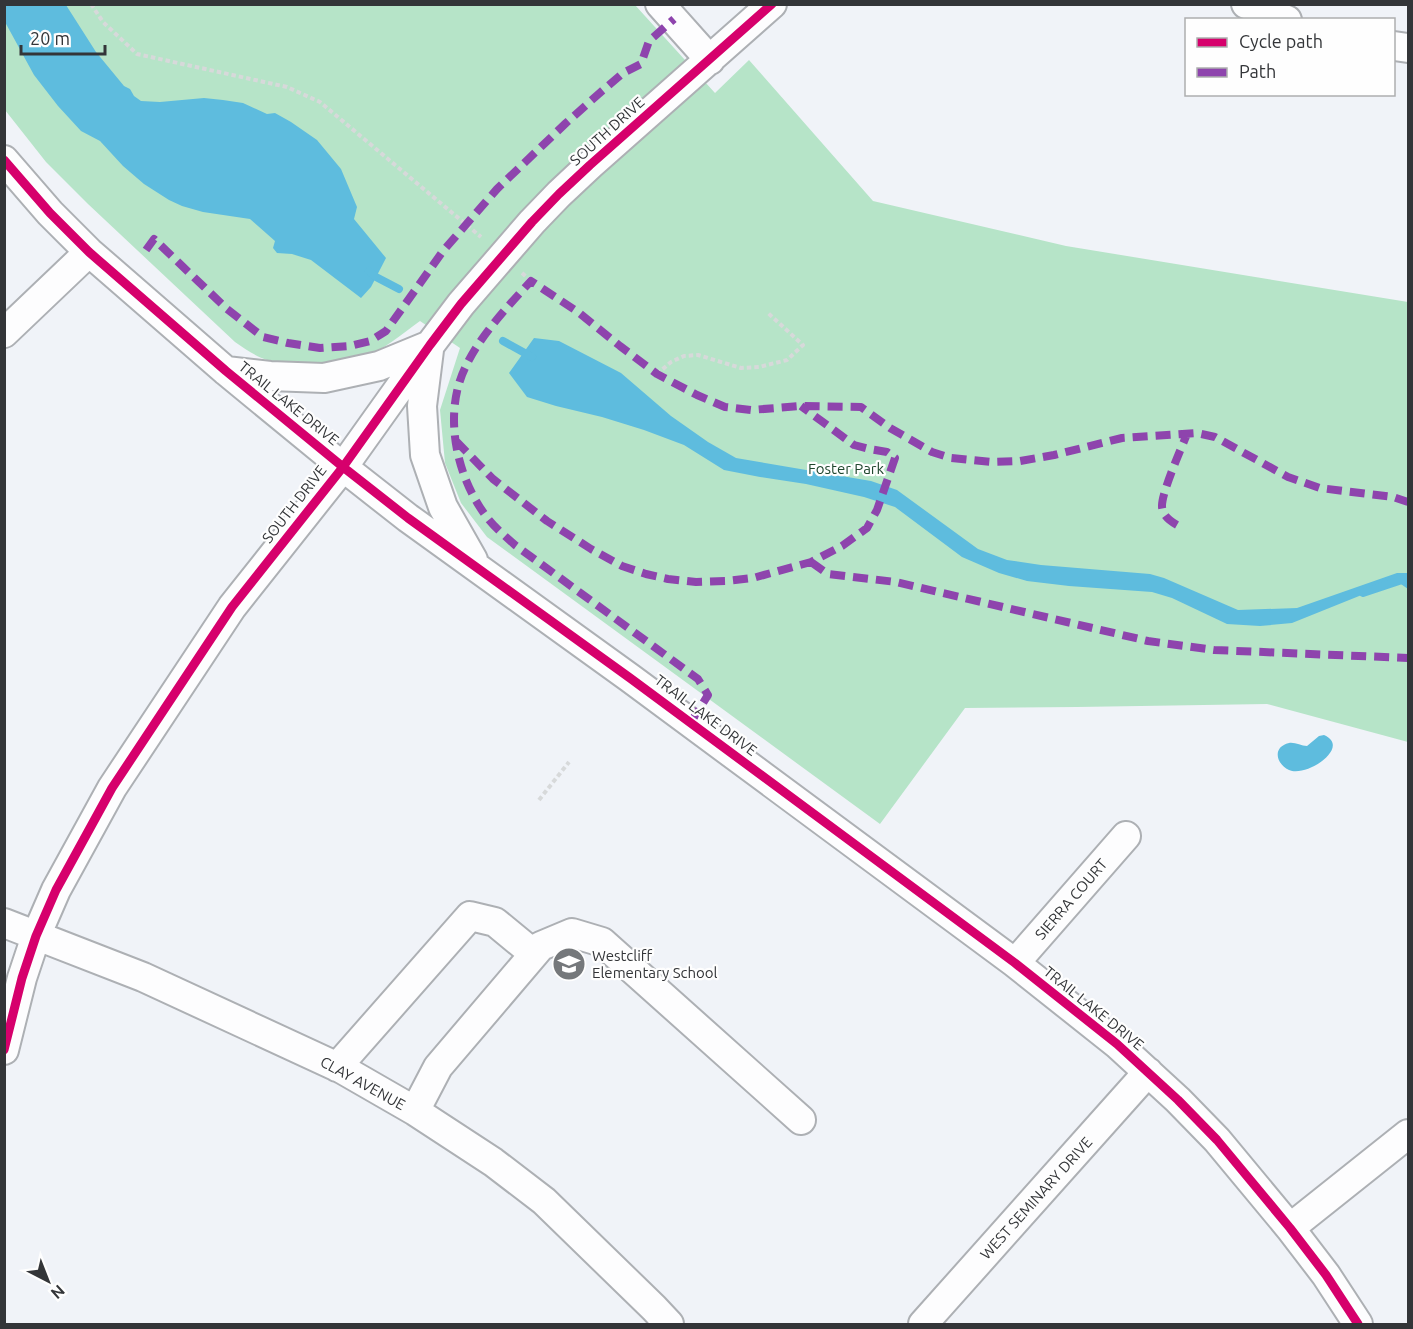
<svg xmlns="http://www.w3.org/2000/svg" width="1413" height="1329" font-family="Ubuntu,sans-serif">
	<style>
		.green { fill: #b6e4c8 }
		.water { fill: #5ebcde }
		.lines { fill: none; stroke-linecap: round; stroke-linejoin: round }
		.stream { stroke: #5ebcde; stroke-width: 8 }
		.minor-casing { stroke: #adb0b4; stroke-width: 32 }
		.path { stroke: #d7d9da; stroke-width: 4; stroke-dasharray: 4.5 3; stroke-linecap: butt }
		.minor { stroke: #fdfdfe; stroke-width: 28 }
		.quiet { stroke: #8e44ad; stroke-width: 8; stroke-dasharray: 15 8; stroke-linecap: butt }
		.cycleway-casing { stroke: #fefefe; stroke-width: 13 }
		.cycleway { stroke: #d6006c; stroke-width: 9 }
		.labels { text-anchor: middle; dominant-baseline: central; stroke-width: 4.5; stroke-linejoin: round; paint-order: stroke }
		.street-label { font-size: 15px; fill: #333538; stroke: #fefefe }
		.park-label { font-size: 15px; fill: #1f462d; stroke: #fefefe }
		.poi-label { font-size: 15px; fill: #333538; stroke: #fefefe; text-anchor: start }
	</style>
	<rect width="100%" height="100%" fill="#f0f3f8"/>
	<path class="green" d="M 4,5 L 635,5 L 715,93 L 749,60 L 873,201 L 1066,246 L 1408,302 L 1408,742 L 1267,704 L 1077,707 L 965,708 L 880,824 L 487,537 L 461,503 L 445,463 L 440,410 L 460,348 L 420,321 C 402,334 383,351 360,358 C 337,364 291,367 267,360 C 255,356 245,349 235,342 L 88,204 L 46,162 L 5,110 Z"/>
	<path class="water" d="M 5,4 L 66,5 L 96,52 L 124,86 L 130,89 L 134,96 L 141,101 L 160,102 L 204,98 L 223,100 L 243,103 L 267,114 L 275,113 L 291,122 L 317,140 L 341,169 L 357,207 L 354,219 L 386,258 L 371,287 L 361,298 L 311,260 L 292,254 L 277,253 L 273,248 L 275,241 L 250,219 L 203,212 L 182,206 L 169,200 L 144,184 L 123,166 L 100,141 L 81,131 L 58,106 L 34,75 L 5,22 Z
		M 534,338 L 559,341 L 621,373 L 671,416 L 708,442 L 736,458 L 871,481 L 897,490 L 978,549 L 1007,560 L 1041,565 L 1150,574 L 1164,578 L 1238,610 L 1297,608 L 1397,573 L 1408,573 L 1408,589 L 1398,582 L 1384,586 L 1292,623 L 1260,626 L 1227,624 L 1172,598 L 1152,592 L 1069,586 L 1027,581 L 999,573 L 962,557 L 895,507 L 864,497 L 806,484 L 760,477 L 724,470 L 684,445 L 644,430 L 602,417 L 556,406 L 527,397 L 509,373 Z
		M 1324,735 C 1352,747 1306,778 1289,770 C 1276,764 1272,747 1289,743 C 1295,742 1301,746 1307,746 L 1319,736 Z"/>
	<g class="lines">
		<path class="stream" d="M 369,271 L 376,277 L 399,289
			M 503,341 L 532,357
			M 1363,593 L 1408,578"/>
		<g class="minor-casing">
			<path id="minor" d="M 660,4 L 710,60
				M 1246,4 L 1287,20
				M 1394,46 L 1408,48
				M 4,160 L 50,213 L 89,252 L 226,371 L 343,467 L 408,518 L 630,678 L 1015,963 L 1117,1044 L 1178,1100 L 1217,1140 L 1290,1228 L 1326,1275 L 1358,1324
				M 4,333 L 89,252
				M 429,350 L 422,406 L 425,455 L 443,507 L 473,560
				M 226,371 L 270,376 L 324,378 L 379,366 L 430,345
				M 4,923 L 143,977 L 342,1069 L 415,1111 L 493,1162 L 544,1201 L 654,1308 L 669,1324
				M 1015,963 L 1126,836
				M 4,1050 L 22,978 L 36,936 L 56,890 L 112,788 L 232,607 L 343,467 L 430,345 L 461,304 L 532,222 L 559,194 L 590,165 L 772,4
				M 337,1067 L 470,916 L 495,922 L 534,954
				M 415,1111 L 438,1067 L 541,946 L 572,933 L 602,942 L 801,1120
				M 1290,1228 L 1408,1134
				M 923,1324 L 1148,1072"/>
		</g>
		<path class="path" d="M 91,4 L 103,22 L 137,54 L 287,87 L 320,102 L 481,237
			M 522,273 L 531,281
			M 657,374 L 671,362 L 684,356 L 698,355 L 741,368 L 759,367 L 787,360 L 803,345 L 768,313
			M 539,800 L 569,762"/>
		<use href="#minor" class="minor"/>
		<path class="quiet" d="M 146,250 L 154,239 L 227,309 L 263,337 L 288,343 L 320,348 L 350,346 L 370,341 L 386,331 L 443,251 L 497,189 L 566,123 L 602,91 L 623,73 L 641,64 L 649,41 L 674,19
			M 456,441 L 493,479 L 547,521 L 591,549 L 622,566 L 646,574 L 668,579 L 696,582 L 727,581 L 753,578 L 811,562 L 842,546 L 867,528 L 877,510 L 895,458 L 887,452 L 869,449 L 854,445 L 801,406
			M 1177,525 C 1170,521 1163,516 1162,507 C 1161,494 1181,449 1187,434
			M 811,562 L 828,574 L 896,582 L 1148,641 L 1214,650 L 1408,658
			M 691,722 L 708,695 L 698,679 L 515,545 C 505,536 494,527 486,516 C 456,476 443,414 465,368 C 479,337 508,306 531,281 L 578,312 L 620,346 L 657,374 L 697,395 L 725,407 L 751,410 L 801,406 L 861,407 L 890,428 L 932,452 L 951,458 L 991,462 L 1020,461 L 1054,455 L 1122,438 L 1197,433 L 1215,437 L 1288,477 L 1320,488 L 1393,497 L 1408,502"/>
		<g class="cycleway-casing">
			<path id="cycleway" d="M 4,160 L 50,213 L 89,252 L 226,371 L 343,467 L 408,518 L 630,678 L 1015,963 L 1117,1044 L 1178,1100 L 1217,1140 L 1290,1228 L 1326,1275 L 1358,1324
				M 4,1050 L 22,978 L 36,936 L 56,890 L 112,788 L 232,607 L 343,467 L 430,345 L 461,304 L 532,222 L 559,194 L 590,165 L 772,4"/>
		</g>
		<use href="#cycleway" class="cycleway"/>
	</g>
	<defs>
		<g id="school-disc" transform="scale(1.725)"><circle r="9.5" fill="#75787b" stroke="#fefefe"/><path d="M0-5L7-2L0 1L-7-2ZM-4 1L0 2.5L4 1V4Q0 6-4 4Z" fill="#fff"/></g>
	</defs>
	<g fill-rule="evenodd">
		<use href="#school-disc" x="569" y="964"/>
	</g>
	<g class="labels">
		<g class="street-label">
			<text transform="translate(607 131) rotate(-42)">SOUTH DRIVE</text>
			<text transform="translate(289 403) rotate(39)">TRAIL LAKE DRIVE</text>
			<text transform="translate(294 504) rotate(-52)">SOUTH DRIVE</text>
			<text transform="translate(706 715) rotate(37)">TRAIL LAKE DRIVE</text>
			<text transform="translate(1071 899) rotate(-49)">SIERRA COURT</text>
			<text transform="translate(1094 1008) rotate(39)">TRAIL LAKE DRIVE</text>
			<text transform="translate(363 1083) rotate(29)">CLAY AVENUE</text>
			<text transform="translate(1036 1198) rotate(-48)">WEST SEMINARY DRIVE</text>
		</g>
		<g class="park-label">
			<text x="846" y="468">Foster Park</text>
		</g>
		<g class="poi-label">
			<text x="592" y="955">Westcliff<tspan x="592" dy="17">Elementary School</tspan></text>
		</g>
	</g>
	<rect width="1413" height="1329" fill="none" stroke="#333538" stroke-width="12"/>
	<rect x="1185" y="18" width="210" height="78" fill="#fefefe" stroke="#adaeaf" stroke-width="1.5"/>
	<rect x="1197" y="38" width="30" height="9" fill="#d6006c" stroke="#adaeaf" stroke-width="1.5"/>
	<text x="1239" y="48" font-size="18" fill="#333538">Cycle path</text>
	<rect x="1197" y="68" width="30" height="9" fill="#8e44ad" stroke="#adaeaf" stroke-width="1.5"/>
	<text x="1239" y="78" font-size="18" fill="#333538">Path</text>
	<g transform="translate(48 1281) rotate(138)" stroke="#fefefe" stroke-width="4.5" paint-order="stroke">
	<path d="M0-4.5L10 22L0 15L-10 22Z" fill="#333538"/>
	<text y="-9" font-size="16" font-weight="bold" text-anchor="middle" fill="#333538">N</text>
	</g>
	<path d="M21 45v9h84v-9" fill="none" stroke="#333538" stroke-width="3"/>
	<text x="30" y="45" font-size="18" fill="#333538" stroke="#fefefe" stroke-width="4.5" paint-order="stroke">20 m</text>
</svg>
